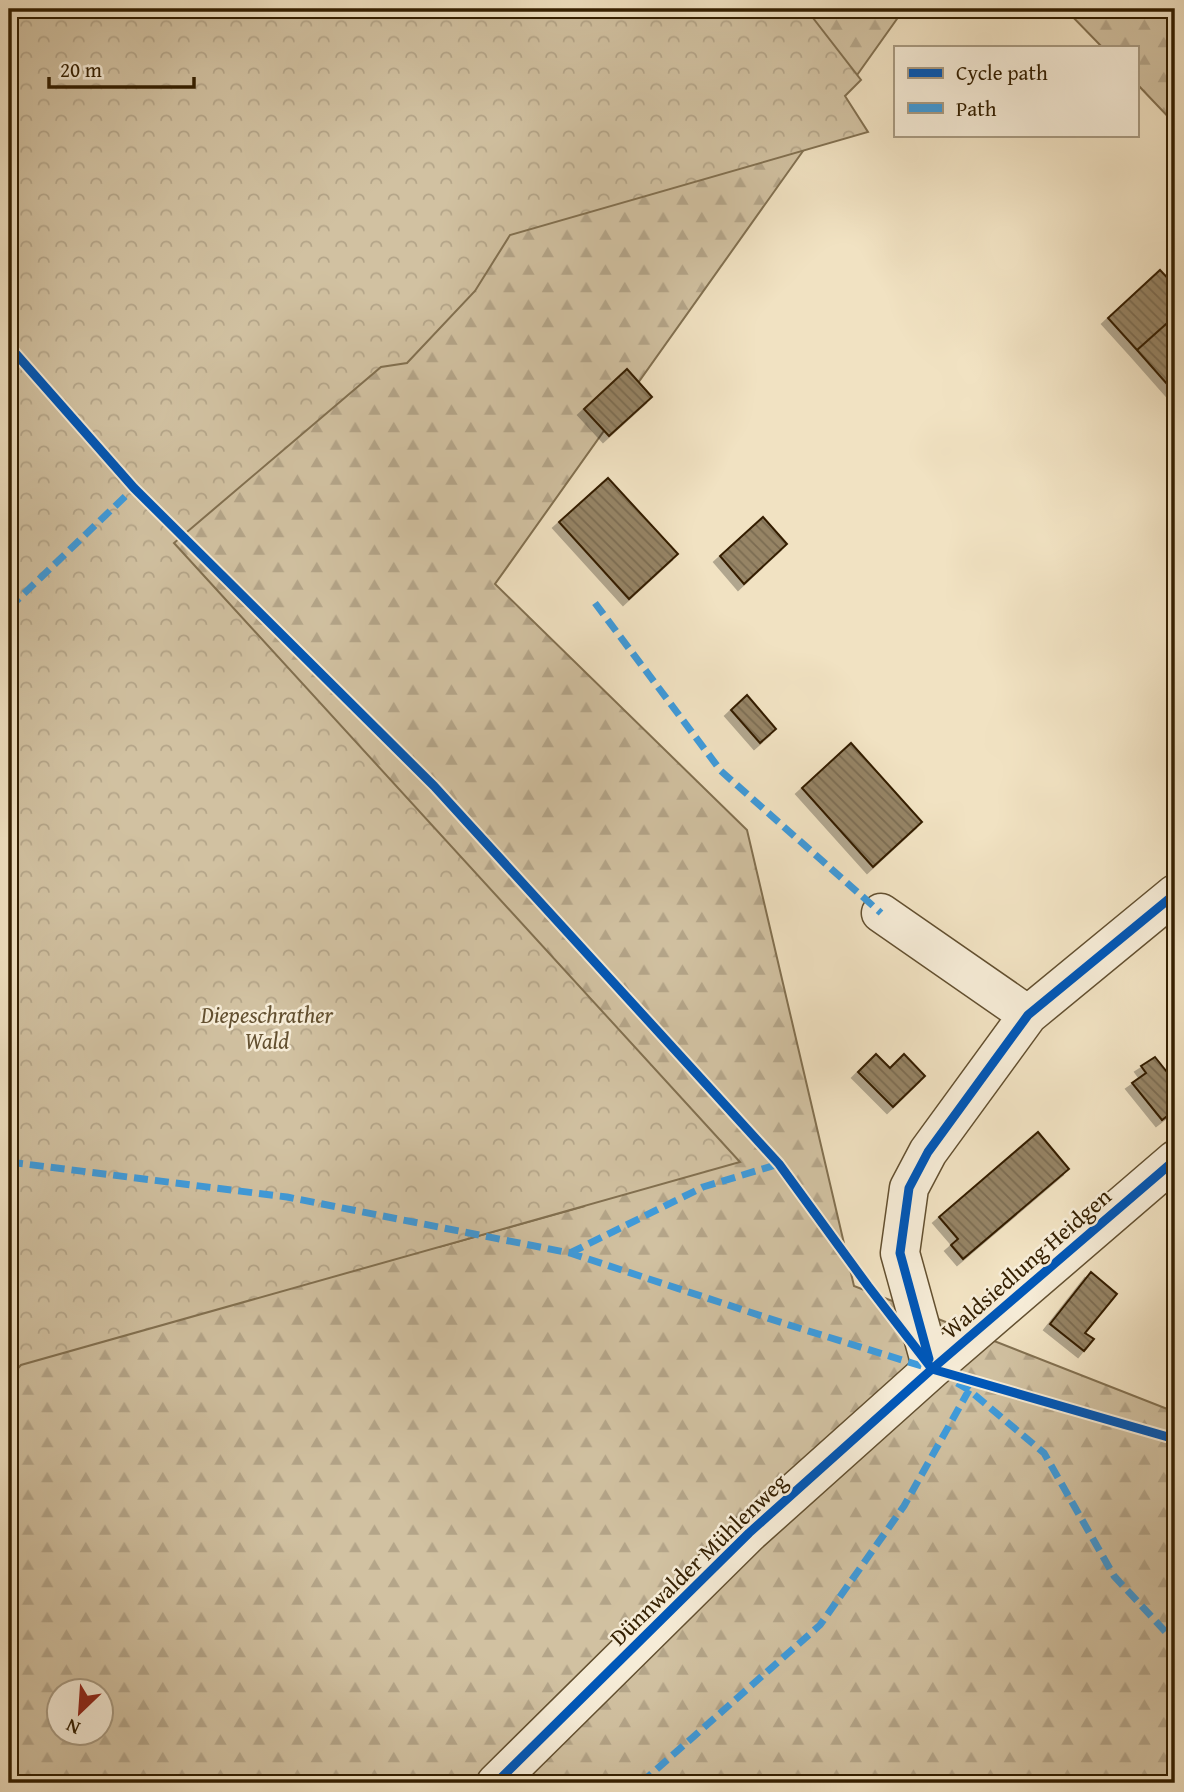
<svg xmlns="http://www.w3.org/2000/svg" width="1184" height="1792" font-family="'Gentium Book Plus',serif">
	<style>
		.forest { fill: url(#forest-firs); stroke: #827050; stroke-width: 2; fill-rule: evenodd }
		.park { fill: url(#park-crowns); stroke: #827050; stroke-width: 2 }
		.building { fill: url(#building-back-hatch); stroke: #341f00; stroke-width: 2; filter: url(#shadow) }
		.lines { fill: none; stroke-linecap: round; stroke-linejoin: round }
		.minor-casing { stroke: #635030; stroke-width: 41 }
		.minor { stroke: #f6ecd7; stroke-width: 38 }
		.quiet { stroke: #3e9bdc; stroke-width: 7; stroke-dasharray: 14 7; stroke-linecap: butt }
		.cycleway-casing { stroke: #f6ecd7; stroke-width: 13 }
		.cycleway { stroke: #0057b8; stroke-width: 9 }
		.labels { text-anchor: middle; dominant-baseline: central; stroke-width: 5; stroke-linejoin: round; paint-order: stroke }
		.park-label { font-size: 23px; font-style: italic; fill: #635030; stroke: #f6ecd7 }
		.street-label { font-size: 23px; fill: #341f00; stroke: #f6ecd7 }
	</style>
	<defs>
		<pattern id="forest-firs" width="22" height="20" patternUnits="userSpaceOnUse" patternTransform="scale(1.75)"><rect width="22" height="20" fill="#d1c1a1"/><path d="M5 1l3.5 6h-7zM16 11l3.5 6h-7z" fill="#b4a589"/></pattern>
		<pattern id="park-crowns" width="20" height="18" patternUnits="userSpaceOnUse" patternTransform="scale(1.75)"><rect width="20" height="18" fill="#d1c1a1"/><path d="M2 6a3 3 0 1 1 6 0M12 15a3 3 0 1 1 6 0" fill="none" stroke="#b4a589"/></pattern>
		<pattern id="building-back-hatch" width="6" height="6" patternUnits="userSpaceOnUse" patternTransform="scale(1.75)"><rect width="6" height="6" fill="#968465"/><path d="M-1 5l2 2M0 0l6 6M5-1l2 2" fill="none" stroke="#7b6b51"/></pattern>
		<filter id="shadow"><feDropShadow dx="-6" dy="6" stdDeviation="0" flood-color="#0004"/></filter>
	</defs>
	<rect width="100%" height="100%" fill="#f1e2c2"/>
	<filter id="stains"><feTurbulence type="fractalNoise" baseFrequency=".00286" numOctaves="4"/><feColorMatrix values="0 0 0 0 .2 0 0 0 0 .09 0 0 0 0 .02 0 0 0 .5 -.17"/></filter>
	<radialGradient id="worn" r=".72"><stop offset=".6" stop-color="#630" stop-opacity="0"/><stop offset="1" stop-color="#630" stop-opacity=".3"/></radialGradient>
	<path class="forest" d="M 9,9 L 904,9 L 495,584 L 747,830 L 854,1286 L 1175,1412 L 1175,1783 L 9,1783 L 9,1192 L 439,1247 L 585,1206 L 9,1130 ZM 60,1690 L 102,1690 L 102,1732 L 60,1732 Z
		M 1065,9 L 1175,9 L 1175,124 L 1137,84 L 1137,47 L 1102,47 Z"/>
	<path class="park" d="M 9,9 L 806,9 L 861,80 L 845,96 L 868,132 L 510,235 L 475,291 L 407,363 L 381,367 L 174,543 L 740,1162 L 21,1365 L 9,1378 Z"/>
	<path class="building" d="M 1160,270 L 1175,286 L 1175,316 L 1137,350 L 1108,318 Z
		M 1175,316 L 1175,393 L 1137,350 Z
		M 627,369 L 652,397 L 609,436 L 584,409 Z
		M 608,478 L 678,554 L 629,599 L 559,522 Z
		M 763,517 L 787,544 L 744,584 L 720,556 Z
		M 747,695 L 776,729 L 760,743 L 731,710 Z
		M 851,743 L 922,822 L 873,867 L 802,788 Z
		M 876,1054 L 890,1068 L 904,1054 L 925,1076 L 893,1107 L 858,1072 Z
		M 1155,1057 L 1175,1082 L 1175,1110 L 1162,1120 L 1132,1083 L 1146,1073 L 1141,1066 Z
		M 1038,1132 L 1069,1169 L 963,1259 L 951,1245 L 958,1239 L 939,1217 Z
		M 1091,1272 L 1117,1294 L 1085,1333 L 1094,1339 L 1084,1351 L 1050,1324 Z"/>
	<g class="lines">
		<g class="minor-casing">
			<path id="minor" d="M 881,913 L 1028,1015
				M 932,1369 L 900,1253 L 909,1188 L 928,1152 L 1028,1015 L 1175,894
				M 496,1783 L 749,1533 L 932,1369 L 1175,1160"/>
		</g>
		<use href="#minor" class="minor"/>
		<path class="quiet" d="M 595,603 L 721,771 L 881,913
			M 9,608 L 134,488
			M 9,1162 L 287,1197 L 570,1253 L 786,1324 L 928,1368
			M 570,1253 L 703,1187 L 779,1164
			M 957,1383 L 969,1390 L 1044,1453 L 1114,1576 L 1175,1642
			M 641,1783 L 820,1625 L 904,1506 L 969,1390"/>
		<g class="cycleway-casing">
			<path id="cycleway" d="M 9,346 L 134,488 L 434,786 L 779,1164 L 868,1286 L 932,1369
				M 929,1359 L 900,1253 L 909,1188 L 928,1152 L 1028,1015 L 1175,894
				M 932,1369 L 1175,1439
				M 496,1783 L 749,1533 L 932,1369 L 1175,1160"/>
		</g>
		<use href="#cycleway" class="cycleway"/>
	</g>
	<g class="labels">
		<g class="park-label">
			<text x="267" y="1014">Diepeschrather<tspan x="267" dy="26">Wald</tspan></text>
		</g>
		<g class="street-label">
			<text transform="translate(1026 1263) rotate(-41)">Waldsiedlung Heidgen</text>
			<text transform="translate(698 1559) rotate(-44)">Dünnwalder Mühlenweg</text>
		</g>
	</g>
	<rect width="1184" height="1792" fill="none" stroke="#f1e2c2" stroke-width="35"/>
	<rect x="10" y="10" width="1163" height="1771" fill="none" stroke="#341f00" stroke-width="3.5"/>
	<rect x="18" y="18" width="1149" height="1757" fill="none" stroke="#341f00" stroke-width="2"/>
	<rect x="894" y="46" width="245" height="91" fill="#f6ecd7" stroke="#a89a81" stroke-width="2"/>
	<rect x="908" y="68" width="35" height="10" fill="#0057b8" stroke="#a89a81" stroke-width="2"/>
	<text x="956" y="80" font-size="21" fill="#341f00">Cycle path</text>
	<rect x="908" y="103" width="35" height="10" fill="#3e9bdc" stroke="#a89a81" stroke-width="2"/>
	<text x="956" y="116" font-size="21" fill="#341f00">Path</text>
	<g transform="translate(80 1712) rotate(205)"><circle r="33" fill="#f6ecd7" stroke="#a89a81" stroke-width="2"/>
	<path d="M0-5L12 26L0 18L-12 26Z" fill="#8f2418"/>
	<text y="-10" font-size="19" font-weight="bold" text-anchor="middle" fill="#341f00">N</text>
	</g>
	<path d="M49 77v10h145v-10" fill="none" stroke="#341f00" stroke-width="3.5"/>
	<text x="60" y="77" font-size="21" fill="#341f00" stroke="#f6ecd7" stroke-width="5" paint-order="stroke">20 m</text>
	<rect width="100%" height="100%" filter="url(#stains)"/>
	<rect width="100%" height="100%" fill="url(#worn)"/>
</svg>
